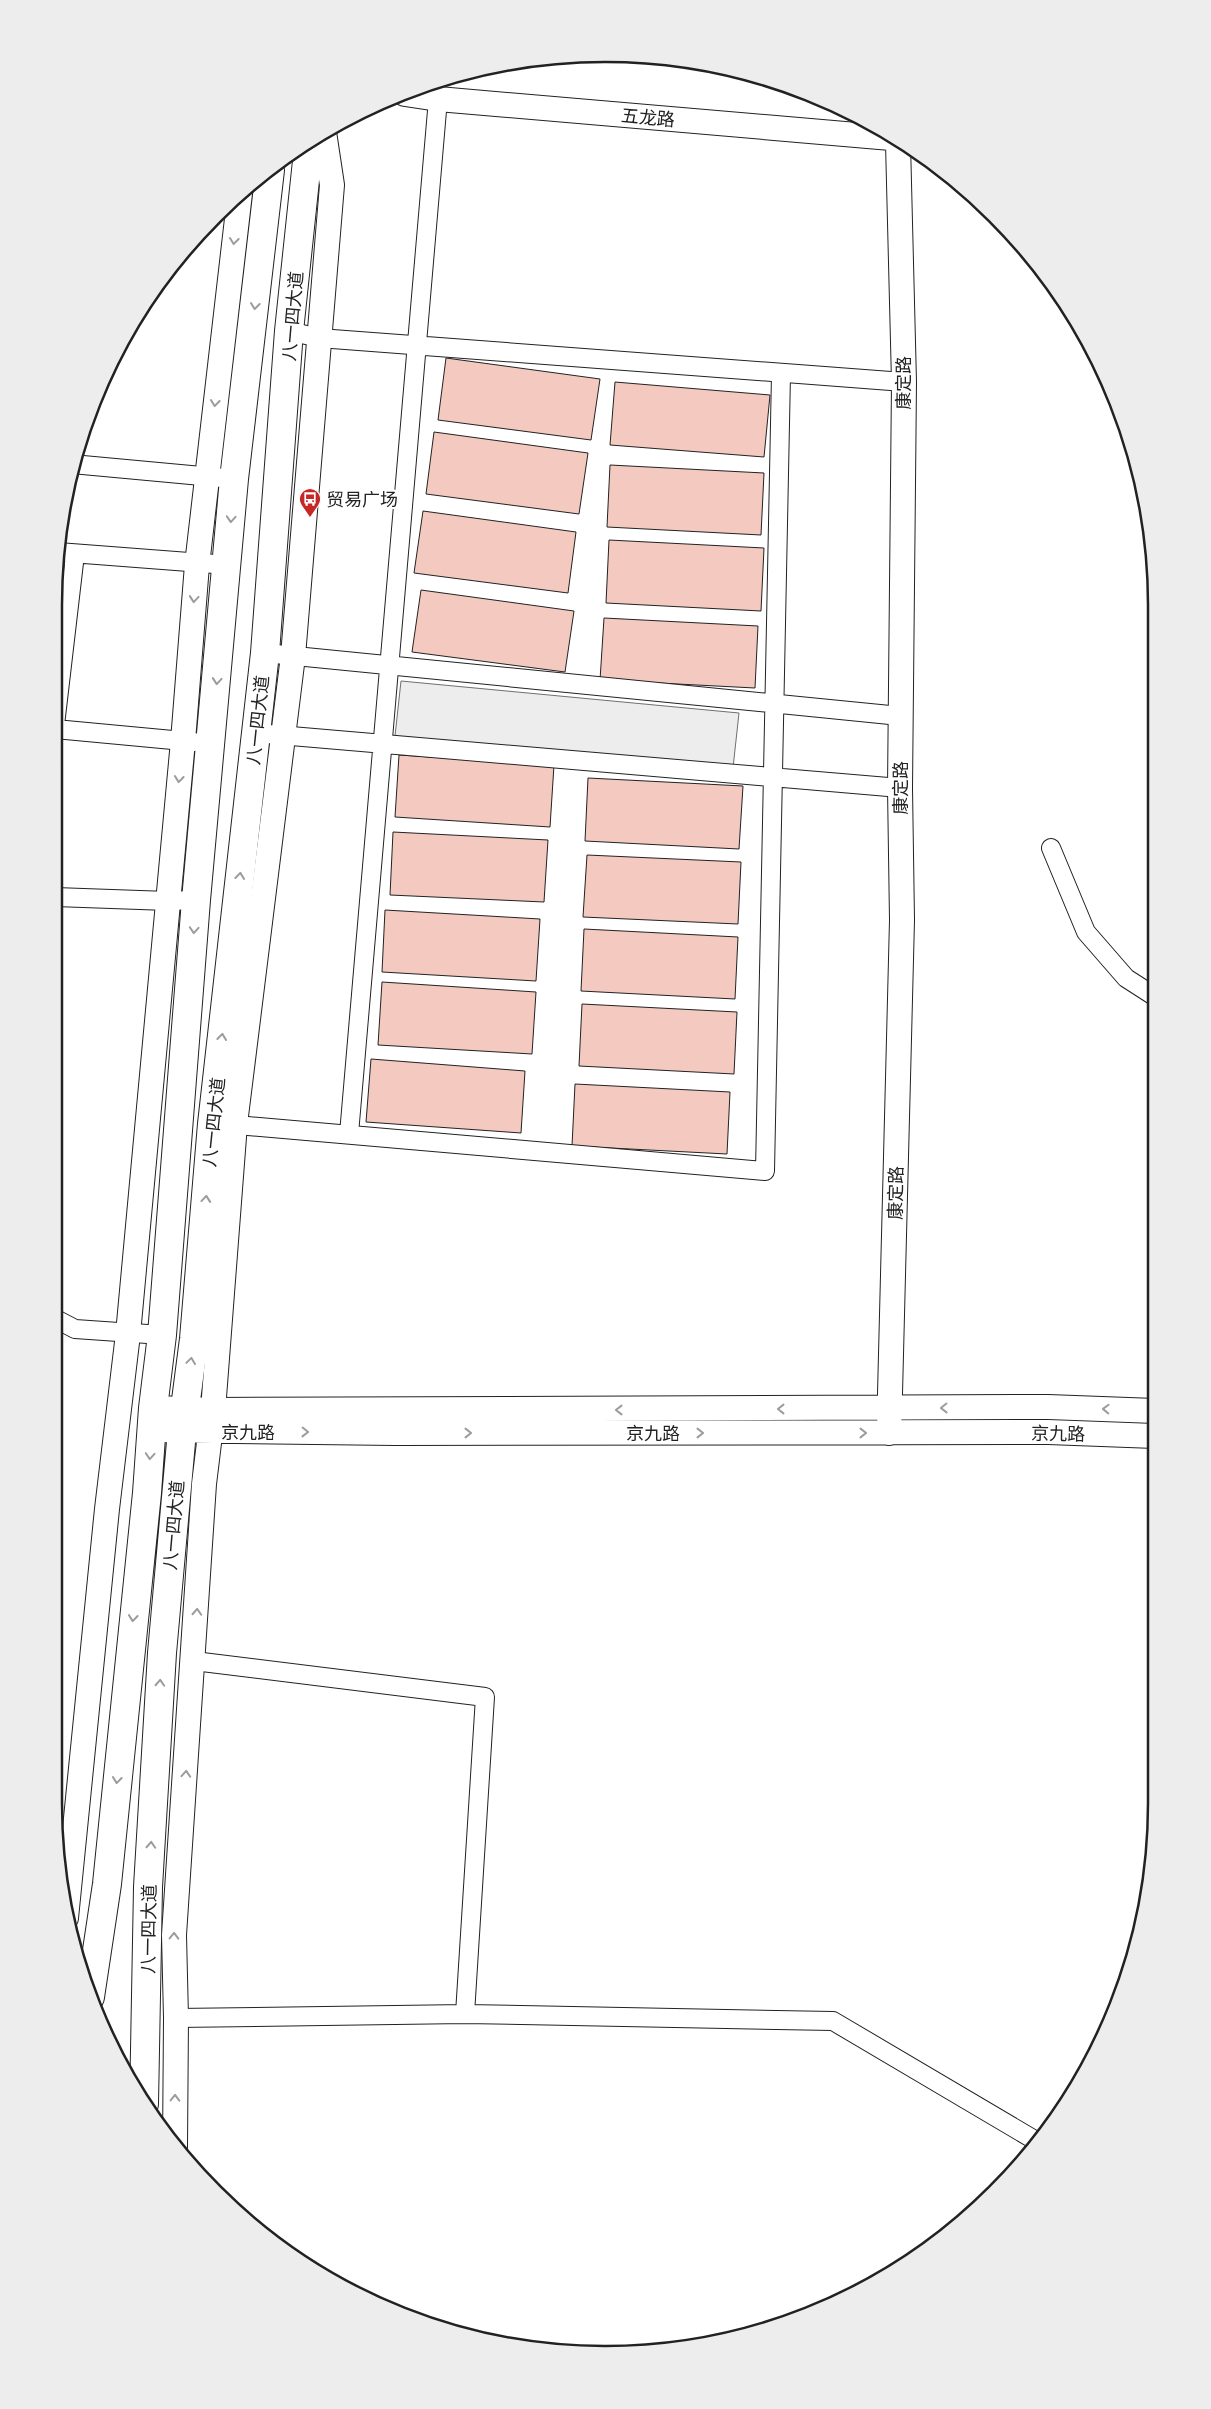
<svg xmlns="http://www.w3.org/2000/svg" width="1211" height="2409" font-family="Ubuntu,'Noto Sans SC',sans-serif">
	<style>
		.parking { fill: #ededed; stroke: #6f6f6f }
		.building { fill: #f3c9c0; stroke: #222 }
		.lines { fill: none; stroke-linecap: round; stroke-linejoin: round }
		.street-casing { stroke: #222; stroke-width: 20 }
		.secondary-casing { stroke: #222; stroke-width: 26 }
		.primary-casing { stroke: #222; stroke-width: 30 }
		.street { stroke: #fff; stroke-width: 18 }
		.secondary { stroke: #fff; stroke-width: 24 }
		.primary { stroke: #fff; stroke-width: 28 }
		.oneway { stroke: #9c9c9c }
		.labels { text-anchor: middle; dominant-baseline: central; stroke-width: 4; stroke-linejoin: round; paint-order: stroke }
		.street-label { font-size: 18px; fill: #222; stroke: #fff }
		.poi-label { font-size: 18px; fill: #222; stroke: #fff; text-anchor: start }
		.rim { fill: none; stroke: #222; stroke-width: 2.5 }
	</style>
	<rect width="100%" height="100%" fill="#fff"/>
	<path class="parking" d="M 401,681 L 739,713 L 733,768 L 395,736 Z"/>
	<path class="building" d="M 446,358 L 600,379 L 591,440 L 438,420 Z
		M 615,382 L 770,395 L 764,457 L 610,445 Z
		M 434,432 L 588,453 L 579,514 L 426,494 Z
		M 610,465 L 764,473 L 761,535 L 607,527 Z
		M 423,511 L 576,532 L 568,593 L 414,573 Z
		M 609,540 L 764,548 L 761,611 L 606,603 Z
		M 421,590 L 574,611 L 565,672 L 412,652 Z
		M 604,618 L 758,626 L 755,688 L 600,680 Z
		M 399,755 L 554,765 L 550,827 L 395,817 Z
		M 588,778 L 743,786 L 739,849 L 585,841 Z
		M 393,832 L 548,840 L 544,902 L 390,895 Z
		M 587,855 L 741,862 L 738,924 L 583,917 Z
		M 385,910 L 540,919 L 536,981 L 382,972 Z
		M 584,929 L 738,937 L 735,999 L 581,991 Z
		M 382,982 L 536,992 L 532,1054 L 378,1045 Z
		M 582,1004 L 737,1012 L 734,1074 L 579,1066 Z
		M 371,1059 L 525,1071 L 521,1133 L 366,1122 Z
		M 575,1084 L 730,1092 L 727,1154 L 572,1146 Z"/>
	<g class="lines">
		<g class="street-casing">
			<path id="street" d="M 289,331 L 319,338 L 904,382
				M 72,464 L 234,479
				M 58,552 L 228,565
				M 265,653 L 900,716
				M 55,725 L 75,554
				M 55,729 L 194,742
				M 256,733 L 900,788
				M 1051,848 L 1086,932 L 1126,978 L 1154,996
				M 55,897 L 168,901 L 196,900
				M 225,1124 L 765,1171 L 781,374
				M 349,1134 L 438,99
				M 54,1318 L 75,1329 L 162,1335
				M 194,1661 L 485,1697 L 465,2014
				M 176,2018 L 465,2014 L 833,2021 L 1038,2142"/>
		</g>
		<g class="secondary-casing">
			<path id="secondary" d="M 405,94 L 438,99 L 891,138
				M 153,1408 L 213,1410 L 1048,1407 L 1155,1411
				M 151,1430 L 395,1433 L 1048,1432 L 1155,1436
				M 889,1433 L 902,920 L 900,788 L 904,382 L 898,143
				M 66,1918 L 107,1509 L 128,1334 L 183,741 L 197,565 L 240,193
				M 175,2147 L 176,2018 L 174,1935 L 204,1484 L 213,1410 L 235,1124 L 293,656 L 332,185 L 324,132"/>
		</g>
		<g class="primary-casing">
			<path id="primary" d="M 90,1997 L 107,1884 L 147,1493 L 153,1408 L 162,1335 L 196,900 L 234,479 L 270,170
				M 144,2104 L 148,1887 L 162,1653 L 182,1431 L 194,1339 L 212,1124 L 265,653 L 289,331 L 309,142"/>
		</g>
		<use href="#street" class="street"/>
		<use href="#secondary" class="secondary"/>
		<use href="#primary" class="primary"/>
	</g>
	<defs><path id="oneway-chevron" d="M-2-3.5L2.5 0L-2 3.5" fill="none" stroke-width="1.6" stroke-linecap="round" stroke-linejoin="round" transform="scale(1.25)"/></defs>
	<g class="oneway">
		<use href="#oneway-chevron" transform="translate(234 241) rotate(97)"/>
		<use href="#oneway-chevron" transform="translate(255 306) rotate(97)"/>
		<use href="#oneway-chevron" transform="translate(215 403) rotate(97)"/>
		<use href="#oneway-chevron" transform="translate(231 519) rotate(94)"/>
		<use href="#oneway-chevron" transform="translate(194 599) rotate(95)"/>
		<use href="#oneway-chevron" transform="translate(217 681) rotate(95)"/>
		<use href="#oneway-chevron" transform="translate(179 779) rotate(96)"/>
		<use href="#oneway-chevron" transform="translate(240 876) rotate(-84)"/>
		<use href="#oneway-chevron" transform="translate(194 930) rotate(94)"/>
		<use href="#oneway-chevron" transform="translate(222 1037) rotate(-84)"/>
		<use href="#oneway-chevron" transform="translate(206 1199) rotate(-85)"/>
		<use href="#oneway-chevron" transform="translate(191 1361) rotate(-82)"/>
		<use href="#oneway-chevron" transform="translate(944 1408) rotate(179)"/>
		<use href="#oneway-chevron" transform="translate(781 1409) rotate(180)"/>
		<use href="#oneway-chevron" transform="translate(1106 1409) rotate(-178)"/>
		<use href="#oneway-chevron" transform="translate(619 1410) rotate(180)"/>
		<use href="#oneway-chevron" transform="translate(305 1432) rotate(1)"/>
		<use href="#oneway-chevron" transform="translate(468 1433)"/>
		<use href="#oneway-chevron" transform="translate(700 1433)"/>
		<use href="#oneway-chevron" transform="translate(863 1433)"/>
		<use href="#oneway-chevron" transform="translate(150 1456) rotate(94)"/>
		<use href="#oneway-chevron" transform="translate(197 1612) rotate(-87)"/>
		<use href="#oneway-chevron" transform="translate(133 1618) rotate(96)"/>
		<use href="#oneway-chevron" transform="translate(160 1683) rotate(-87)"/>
		<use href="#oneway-chevron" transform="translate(186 1774) rotate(-86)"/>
		<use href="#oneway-chevron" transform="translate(117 1780) rotate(96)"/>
		<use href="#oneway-chevron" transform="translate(151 1845) rotate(-87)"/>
		<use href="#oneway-chevron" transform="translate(174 1936) rotate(-89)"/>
		<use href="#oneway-chevron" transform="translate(175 2098) rotate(-89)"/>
	</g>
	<defs>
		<g id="bus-pin" transform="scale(1.125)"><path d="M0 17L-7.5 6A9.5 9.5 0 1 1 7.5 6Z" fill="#c62828" stroke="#fff"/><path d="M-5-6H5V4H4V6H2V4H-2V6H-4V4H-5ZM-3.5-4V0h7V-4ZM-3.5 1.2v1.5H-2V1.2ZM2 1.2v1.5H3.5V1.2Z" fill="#fff"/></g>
	</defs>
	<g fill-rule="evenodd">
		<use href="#bus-pin" x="310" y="499"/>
	</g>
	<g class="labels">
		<g class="street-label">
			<text transform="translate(648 117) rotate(5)">五龙路</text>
			<text transform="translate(292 316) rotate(-85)">八一四大道</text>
			<text transform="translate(903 383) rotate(-90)">康定路</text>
			<text transform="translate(257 720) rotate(-84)">八一四大道</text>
			<text transform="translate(900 788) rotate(-90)">康定路</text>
			<text transform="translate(213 1122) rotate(-84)">八一四大道</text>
			<text transform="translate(895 1193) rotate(-89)">康定路</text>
			<text x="248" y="1432">京九路</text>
			<text x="653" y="1433">京九路</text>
			<text transform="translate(1058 1433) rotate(1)">京九路</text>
			<text transform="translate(173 1525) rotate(-85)">八一四大道</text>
			<text transform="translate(148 1929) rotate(-89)">八一四大道</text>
		</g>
		<g class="poi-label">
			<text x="326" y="499">贸易广场</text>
		</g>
	</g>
	<path d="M0 0H1211V2409H0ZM605 62H605A543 543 0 0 1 1148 605V1803A543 543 0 0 1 605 2346H605A543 543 0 0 1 62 1803V605A543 543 0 0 1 605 62Z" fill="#ededed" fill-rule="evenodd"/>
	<path class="rim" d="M605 62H605A543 543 0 0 1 1148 605V1803A543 543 0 0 1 605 2346H605A543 543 0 0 1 62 1803V605A543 543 0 0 1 605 62Z"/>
</svg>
